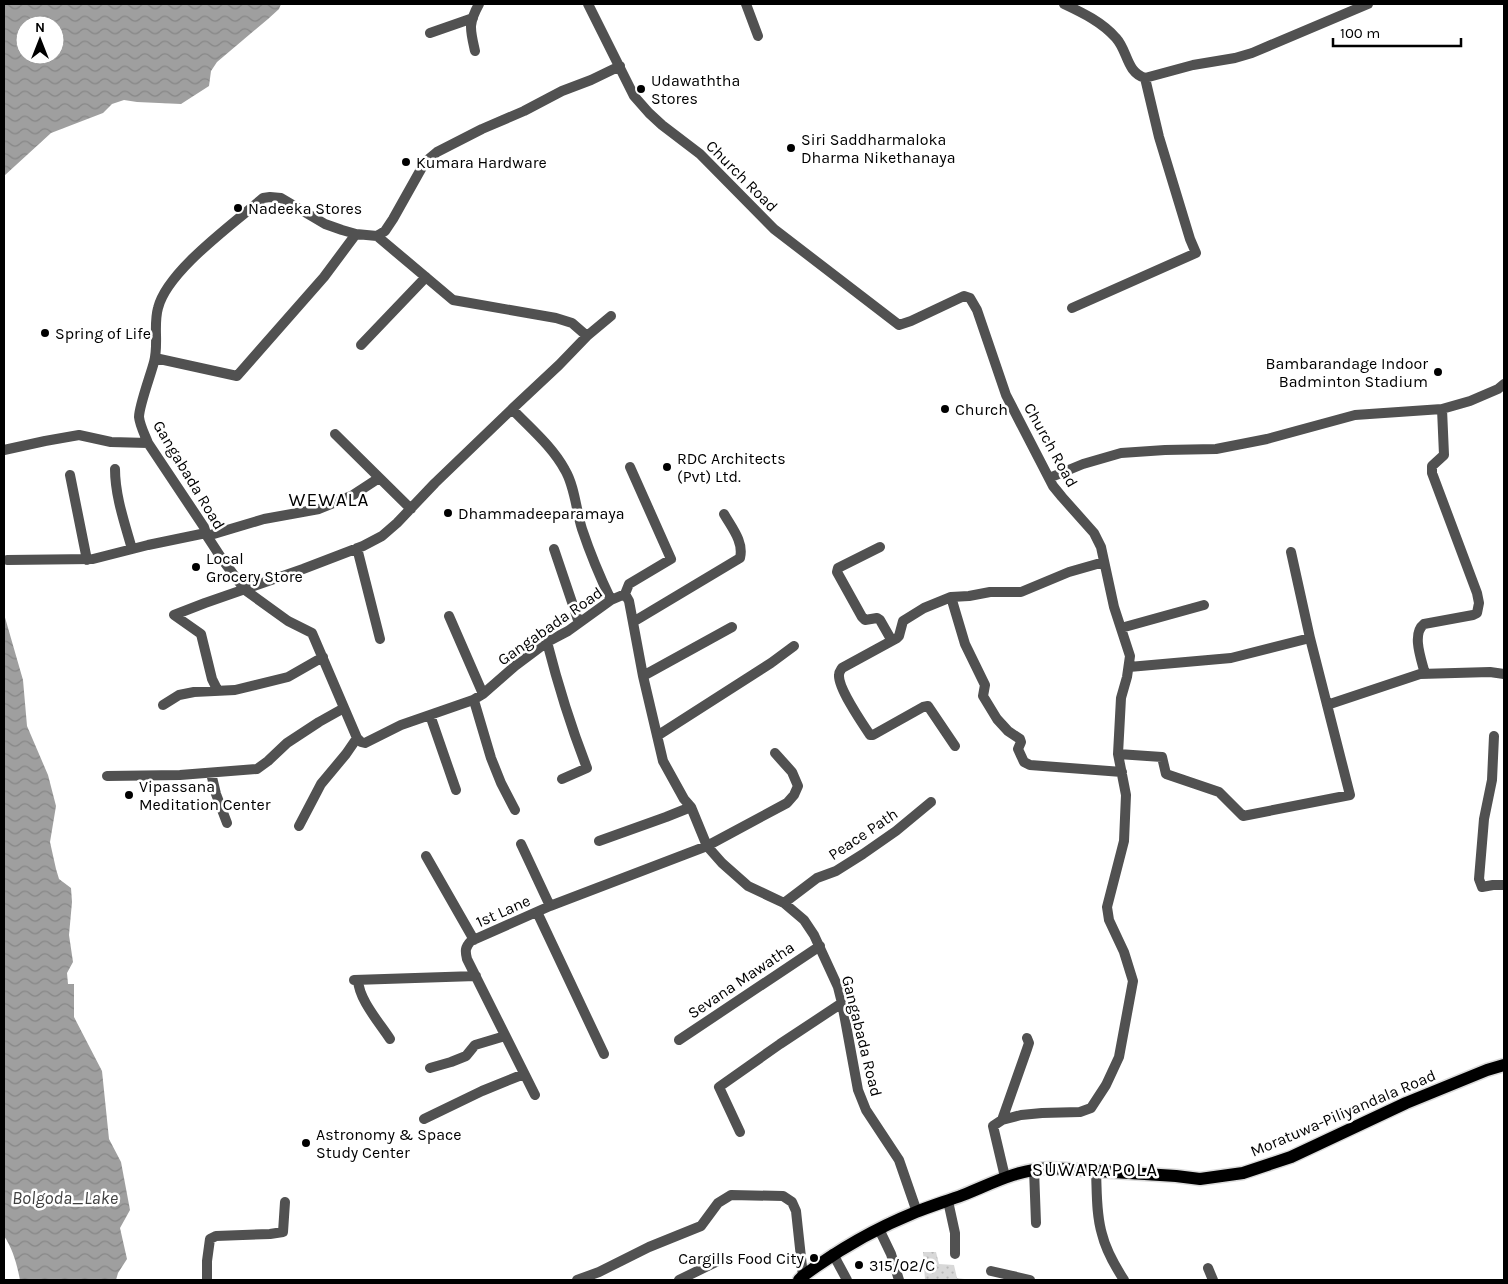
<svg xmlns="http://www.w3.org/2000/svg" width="1508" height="1284" font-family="Karla,sans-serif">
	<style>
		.grass { fill: url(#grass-dots) }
		.water { fill: url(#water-waves); fill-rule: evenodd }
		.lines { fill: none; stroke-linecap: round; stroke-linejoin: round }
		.primary-casing { stroke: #dbdbdb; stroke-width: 15 }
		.minor { stroke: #515151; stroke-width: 10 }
		.tertiary { stroke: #515151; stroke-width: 10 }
		.primary { stroke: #000; stroke-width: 12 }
		.poi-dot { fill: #000; stroke: #fff; stroke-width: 2 }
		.labels { text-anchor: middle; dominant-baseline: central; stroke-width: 5; stroke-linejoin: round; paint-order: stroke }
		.poi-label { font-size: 16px; fill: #000; stroke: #fff; text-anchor: start }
		.street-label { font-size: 16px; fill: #000; stroke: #fff }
		.water-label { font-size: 18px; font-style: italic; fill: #404040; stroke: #fff }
		.quarter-label { font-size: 19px; letter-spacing: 1px; fill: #000; stroke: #fff }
	</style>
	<defs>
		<pattern id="grass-dots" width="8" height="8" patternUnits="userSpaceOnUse" patternTransform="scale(1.25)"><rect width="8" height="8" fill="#d8d8d8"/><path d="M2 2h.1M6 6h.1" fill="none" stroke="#b8b8b8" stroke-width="1.8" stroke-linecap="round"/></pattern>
		<pattern id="water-waves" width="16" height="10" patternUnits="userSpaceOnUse" patternTransform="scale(1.25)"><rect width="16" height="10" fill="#9f9f9f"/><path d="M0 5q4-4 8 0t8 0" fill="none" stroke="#878787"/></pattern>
	</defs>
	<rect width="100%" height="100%" fill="#fff"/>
	<path class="grass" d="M 923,1252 L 936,1252 L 939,1264 L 954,1265 L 957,1278 L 972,1280 L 925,1280 Z"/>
	<path class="water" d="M 4,4 L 281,4 L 279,9 L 268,19 L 217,62 L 211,71 L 209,86 L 181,104 L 137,102 L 124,100 L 112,104 L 103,113 L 51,133 L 4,176 ZM 25,25 L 55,25 L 55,55 L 25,55 Z
		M 4,614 L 23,680 L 27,726 L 48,775 L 56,806 L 50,842 L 56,869 L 59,879 L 71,888 L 72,902 L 69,935 L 73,962 L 67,973 L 68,984 L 74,984 L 74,1017 L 102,1071 L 109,1139 L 121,1162 L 130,1210 L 120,1228 L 127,1259 L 118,1273 L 116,1280 L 20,1280 C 17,1265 13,1249 4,1236 Z"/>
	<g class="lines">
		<g class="primary-casing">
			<path id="primary" d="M 799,1280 L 803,1276 C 839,1249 874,1229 916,1212 C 931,1206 947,1201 963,1195 C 993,1183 1016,1170 1050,1168 L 1176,1176 L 1200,1179 L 1243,1173 L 1291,1157 L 1406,1103 L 1487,1070 L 1504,1065"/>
		</g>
		<path class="minor" d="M 588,4 L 634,96 L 649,113 L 662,125 L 700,154 L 774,229 L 899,325 L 911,321 L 964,296 L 970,298 L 977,310 L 1006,395 L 1053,486 L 1062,497 L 1094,533 L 1101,547 L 1114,607 L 1130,656 L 1127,677 L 1121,698 L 1118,754 L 1126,795 L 1124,841 L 1107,907 L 1109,920 L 1124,952 L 1133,981 L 1119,1057 L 1106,1085 L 1091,1108 L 1080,1112 L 1042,1113 L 1021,1115 L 1002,1120 L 993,1126 L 1005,1177
			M 746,4 L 758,36
			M 1064,4 C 1083,13 1102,22 1116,38 C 1128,51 1126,72 1145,78 L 1159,137 L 1190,239 L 1196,253 L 1072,308
			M 430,33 L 473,18
			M 475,51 C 470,29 468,24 479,4
			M 620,66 L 591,80 L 562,91 L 524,111 L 482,129 L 437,152 L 425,162 L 393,219 L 385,231 L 377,236 L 356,234 L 342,230 L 325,224 L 281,198 L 270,197 L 263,198 C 233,224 167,271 158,308 C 153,326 159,344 154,362 C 151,374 139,406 139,417 C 140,426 145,435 148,443 L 204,527 L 207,536 L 222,559 L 245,590 L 288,621 L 312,633 L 357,738 L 361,742 L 365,743 L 401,725 L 473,700 L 483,694 L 515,666 L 547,642 L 568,631 L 611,600 L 625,594 L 629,601 L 643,676 L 663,761 L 684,799 L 691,807 L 707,846 L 722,863 L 748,886 L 784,903 L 804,920 L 814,935 L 838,987 L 842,1003 L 858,1090 L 866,1110 L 899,1160 L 917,1212
			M 1145,78 L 1193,65 L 1235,58 L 1252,53 L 1368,4
			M 377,236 L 453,300 L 556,318 L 572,323 L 587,336
			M 361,345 L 426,277
			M 155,358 L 237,376 L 324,277 L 356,234
			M 512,409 L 559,365 L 587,336 L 611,316
			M 335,434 L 411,509
			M 4,450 L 45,441 L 79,435 L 111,442 L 148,443
			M 115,469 C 115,496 125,524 132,549
			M 70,475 L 87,560
			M 1049,478 L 1083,464 L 1121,453 L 1165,450 L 1216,449 L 1267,439 L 1355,415 L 1442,409 L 1470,401 L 1498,389 L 1504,384
			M 207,536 L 264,519 L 319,509 L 353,495 L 379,478
			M 880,547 L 838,568 L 837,572 L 862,617 L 865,620 L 877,618 L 880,620 L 892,641
			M 357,548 L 380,639
			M 554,549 L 579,623
			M 7,560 L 93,559 L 148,545 L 206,533
			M 625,594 L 629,584 L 671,559 L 630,467
			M 951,597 L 965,644 L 985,685 L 983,696 L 997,719 L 1008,731 L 1020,739 L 1021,742 L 1018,749 L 1024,762 L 1030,765 L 1122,772
			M 449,616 L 483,694
			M 633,622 L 740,558 C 744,542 732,528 724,514
			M 1121,628 L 1204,605
			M 547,642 C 558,685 571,727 587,768 L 562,779
			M 1129,667 L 1231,658 L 1310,638
			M 1425,674 C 1422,661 1411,634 1424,624 L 1473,615 L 1477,613 L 1479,603 L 1477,593 L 1432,473 L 1432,466 L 1444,455 L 1442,409
			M 643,676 L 732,627
			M 218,691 L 212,679 L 201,634 L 174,615 L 205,603 L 303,569 L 363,546 L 382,536 L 397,523 L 435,483 L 512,409 C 530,428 552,446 565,470 C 575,487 576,510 582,529 C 590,553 600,577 611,600
			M 473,700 L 475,704 L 491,758 L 501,783 L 515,810
			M 163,705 L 179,695 L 194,692 L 235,690 L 288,677 L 323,657
			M 1327,705 L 1420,674 L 1490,672 L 1504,674
			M 430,715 L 456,790
			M 657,736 L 771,663 L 794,646
			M 1494,736 L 1492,780 L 1484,819 L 1479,879 L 1482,887 L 1493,885 L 1504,885
			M 955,746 L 928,706 L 923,707 L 873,735 L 870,735 C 862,723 838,688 839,675 C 839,672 840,671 842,668 L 897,638 L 899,636 L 903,621 L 924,608 L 951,597 L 969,596 L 990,592 L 1021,592 L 1069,572 L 1104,562
			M 1118,754 L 1162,757 L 1166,774 L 1219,792 L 1243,816 L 1350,795 L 1310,638 L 1291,552
			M 211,773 L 216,794 L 227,823
			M 107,776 L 180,775 L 257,769 L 268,761 L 287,743 L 319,722 L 344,708
			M 299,826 L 321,784 L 346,754 L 357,738
			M 599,841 L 666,817 L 691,807
			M 521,844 L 550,906
			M 426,856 L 474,940
			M 784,903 L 817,878 L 836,871 L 863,854 L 896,831 L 931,802
			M 537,912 L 604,1054
			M 354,980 L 476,976
			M 358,980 C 359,1000 379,1022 390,1039
			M 679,1040 L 820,946
			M 430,1068 L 451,1062 L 466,1056 L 475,1045 L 505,1036
			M 535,1095 L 467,959 C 465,951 465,947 471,941 L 550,906 L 707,846 L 787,803 L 794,795 L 798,786 L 792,772 L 775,753
			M 424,1119 L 482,1091 L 524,1074
			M 1002,1120 L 1027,1049 L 1029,1043 L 1027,1038
			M 740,1132 L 719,1087 L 780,1044 L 842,1003
			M 1034,1169 L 1036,1223
			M 948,1201 L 955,1233 L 955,1254
			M 879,1229 L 891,1254 L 899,1280
			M 833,1254 L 847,1280
			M 1208,1268 L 1213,1280
			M 991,1271 L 1030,1280
			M 207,1280 L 207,1261 L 210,1239 L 216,1236 L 270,1234 L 283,1232 L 285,1202
			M 577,1280 L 599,1272 L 649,1247 L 701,1226 L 718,1203 L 731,1195 L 783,1196 L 792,1202 L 796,1211 L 803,1276
			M 679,1280 L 718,1261"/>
		<path class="tertiary" d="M 1096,1171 C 1097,1192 1096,1214 1102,1234 C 1106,1251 1115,1266 1124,1280"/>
		<use href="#primary" class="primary"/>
	</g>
	<g class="poi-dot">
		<circle cx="641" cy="89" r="5"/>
		<circle cx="791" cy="148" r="5"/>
		<circle cx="406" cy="162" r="5"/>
		<circle cx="238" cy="208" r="5"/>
		<circle cx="45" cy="333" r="5"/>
		<circle cx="1438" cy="372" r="5"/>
		<circle cx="945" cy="409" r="5"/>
		<circle cx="667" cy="467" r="5"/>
		<circle cx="448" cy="513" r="5"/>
		<circle cx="196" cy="567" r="5"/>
		<circle cx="129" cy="795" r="5"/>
		<circle cx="306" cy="1143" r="5"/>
		<circle cx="814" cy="1258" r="5"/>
		<circle cx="859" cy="1265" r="5"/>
	</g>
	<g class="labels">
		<g class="poi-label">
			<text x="651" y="80">Udawaththa<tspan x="651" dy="18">Stores</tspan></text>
			<text x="801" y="139">Siri Saddharmaloka<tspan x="801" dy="18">Dharma Nikethanaya</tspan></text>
			<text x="416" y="162">Kumara Hardware</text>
			<text x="248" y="208">Nadeeka Stores</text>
			<text x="55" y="333">Spring of Life</text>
			<text x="1428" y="363" text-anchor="end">Bambarandage Indoor<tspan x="1428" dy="18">Badminton Stadium</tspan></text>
			<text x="955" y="409">Church</text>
			<text x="677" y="458">RDC Architects<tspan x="677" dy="18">(Pvt) Ltd.</tspan></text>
			<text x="458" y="513">Dhammadeeparamaya</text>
			<text x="206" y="558">Local<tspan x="206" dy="18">Grocery Store</tspan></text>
			<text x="139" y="786">Vipassana<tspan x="139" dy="18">Meditation Center</tspan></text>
			<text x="316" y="1134">Astronomy &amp; Space<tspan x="316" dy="18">Study Center</tspan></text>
			<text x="804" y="1258" text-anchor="end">Cargills Food City</text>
			<text x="869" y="1265">315/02/C</text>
		</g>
		<g class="street-label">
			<text transform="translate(742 176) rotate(45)">Church Road</text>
			<text transform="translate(1051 445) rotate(61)">Church Road</text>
			<text transform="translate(189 475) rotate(59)">Gangabada Road</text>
			<text transform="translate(550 626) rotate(-35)">Gangabada Road</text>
			<text transform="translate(863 834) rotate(-34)">Peace Path</text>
			<text transform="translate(503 911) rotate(-24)">1st Lane</text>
			<text transform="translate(741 980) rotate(-34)">Sevana Mawatha</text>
			<text transform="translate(862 1036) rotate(76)">Gangabada Road</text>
			<text transform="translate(1343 1113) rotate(-23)">Moratuwa-Piliyandala Road</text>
		</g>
		<g class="water-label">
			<text x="65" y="1198">Bolgoda_Lake</text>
		</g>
		<g class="quarter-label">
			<text x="329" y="500">WEWALA</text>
			<text x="1095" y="1170">SUWARAPOLA</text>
		</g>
	</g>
	<rect width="1508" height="1284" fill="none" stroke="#000000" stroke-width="10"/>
	<g transform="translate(40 40)"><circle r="24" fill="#ffffff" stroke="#999999"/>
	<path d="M0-4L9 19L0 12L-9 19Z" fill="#000000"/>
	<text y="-8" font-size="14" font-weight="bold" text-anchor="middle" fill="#000000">N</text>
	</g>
	<path d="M1333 38v8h128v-8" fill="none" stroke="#000000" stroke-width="2.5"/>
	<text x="1340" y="38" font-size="15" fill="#000000" stroke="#ffffff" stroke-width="4" paint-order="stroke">100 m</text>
</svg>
